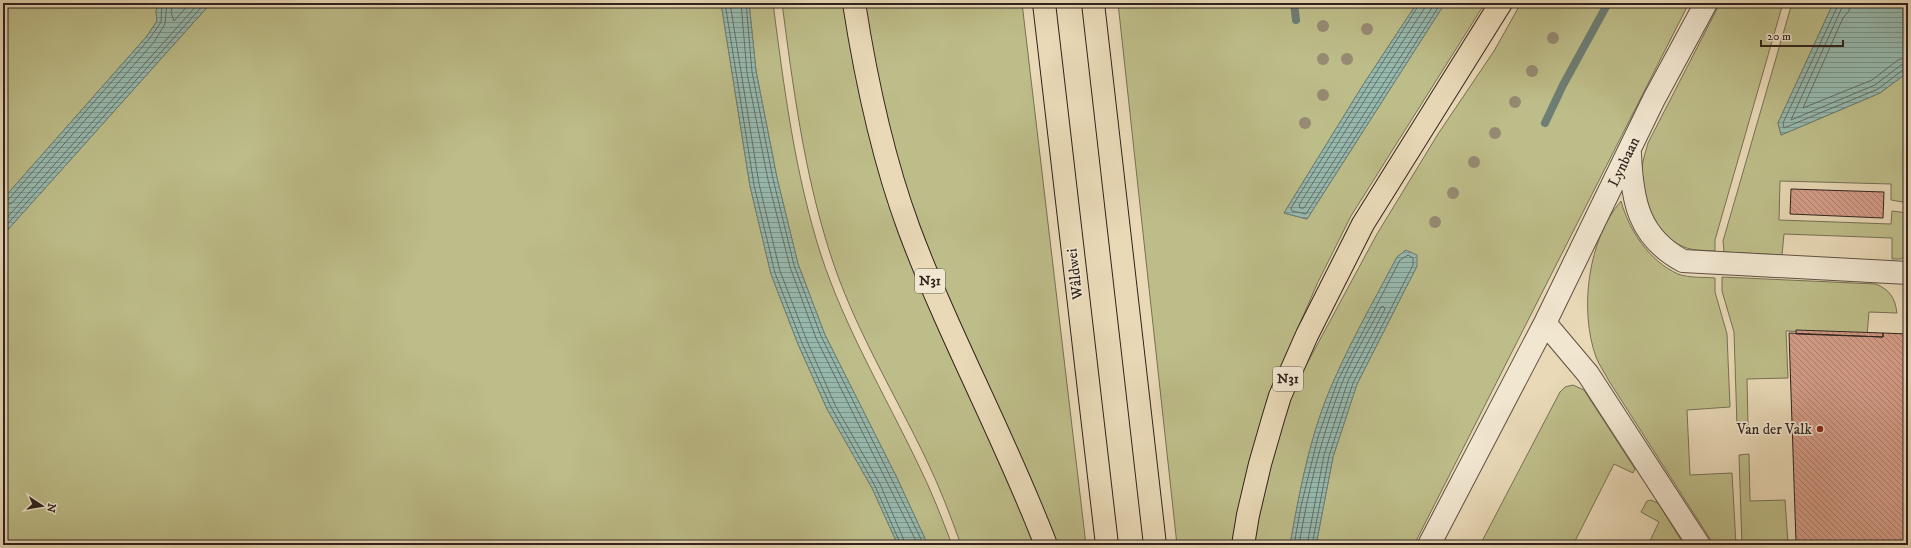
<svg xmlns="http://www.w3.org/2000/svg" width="1911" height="548" font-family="'IM FELL DW Pica',serif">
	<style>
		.green { fill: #bdbd89; stroke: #767054 }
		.water { fill: url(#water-rules); stroke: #6d7e75 }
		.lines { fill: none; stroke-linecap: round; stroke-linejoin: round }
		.shore { stroke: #636e66; stroke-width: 1 }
		.stream { stroke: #6d7e75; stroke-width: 8 }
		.building { fill: url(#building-back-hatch); stroke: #2f231e }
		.minor-casing { stroke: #5e5044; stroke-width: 24 }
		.highway-casing { stroke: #2f231e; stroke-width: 24 }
		.minor { stroke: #f1e6d0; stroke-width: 22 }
		.highway { stroke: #e9d9b7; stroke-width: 22 }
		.tree { fill: #968a72 }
		.poi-dot { fill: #8f2418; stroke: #f1e6d0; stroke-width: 1.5 }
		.labels { text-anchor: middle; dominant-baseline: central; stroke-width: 3.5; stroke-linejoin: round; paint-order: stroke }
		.shield { fill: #f1e6d0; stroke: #695e53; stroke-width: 1 }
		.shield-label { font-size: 14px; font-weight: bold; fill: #2f231e }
		.street-label { font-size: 15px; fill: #2f231e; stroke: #f1e6d0 }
		.poi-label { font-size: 15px; fill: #2f231e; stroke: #f1e6d0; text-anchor: end }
	</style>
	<defs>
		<pattern id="water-rules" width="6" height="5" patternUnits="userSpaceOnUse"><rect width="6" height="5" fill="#97baaf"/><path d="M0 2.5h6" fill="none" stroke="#7c978e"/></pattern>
		<pattern id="building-back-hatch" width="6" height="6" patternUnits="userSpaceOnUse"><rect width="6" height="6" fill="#d59d89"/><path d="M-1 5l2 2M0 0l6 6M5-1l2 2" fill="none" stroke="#ad806f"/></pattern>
	</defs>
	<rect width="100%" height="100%" fill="#e9d9b7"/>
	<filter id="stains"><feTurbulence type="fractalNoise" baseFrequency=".005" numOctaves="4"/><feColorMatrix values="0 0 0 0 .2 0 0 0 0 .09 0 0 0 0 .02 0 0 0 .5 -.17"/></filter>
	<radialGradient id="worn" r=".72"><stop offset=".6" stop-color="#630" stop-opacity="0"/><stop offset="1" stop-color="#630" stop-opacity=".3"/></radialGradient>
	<path class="green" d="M 3,3 L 159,3 L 156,11 L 157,21 L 147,36 L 3,199 Z
		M 211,3 L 721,3 L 750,186 L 771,274 L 798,344 L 827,409 L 872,488 L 898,545 L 3,545 L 3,235 Z
		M 749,3 L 773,3 C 784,88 795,174 821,255 C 845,328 885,395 918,464 C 931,490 942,518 952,545 L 928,545 L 896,476 L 825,335 L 798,264 L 777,178 L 756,71 Z
		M 782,3 L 844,3 L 847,25 L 999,458 L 1035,545 L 961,545 C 951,517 940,488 927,461 C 894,392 853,326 830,253 C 804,172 793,87 782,3 Z
		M 863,3 L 1022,3 L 1086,545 L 1054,545 L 939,282 L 897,167 Z
		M 1118,3 L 1417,3 L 1363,85 L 1284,213 L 1307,219 L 1445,3 L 1485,3 L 1351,216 L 1318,282 L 1286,355 L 1235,545 L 1177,545 Z
		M 1521,3 L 1689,3 L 1414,545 L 1316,545 L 1333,457 L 1357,384 L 1417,266 L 1406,250 L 1397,257 C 1376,297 1353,337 1335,378 C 1311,430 1300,489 1290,545 L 1252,545 L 1277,436 L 1297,382 L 1377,234 L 1438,134 L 1494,51 Z
		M 1720,3 L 1783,3 L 1715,240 L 1715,251 C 1705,250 1693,251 1684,247 C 1654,235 1642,196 1642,167 C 1643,159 1646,151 1648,143 Z
		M 1792,3 L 1837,3 L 1831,8 L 1778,123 L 1781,135 L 1880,93 L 1908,72 L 1908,203 L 1891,200 L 1891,184 L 1780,181 L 1779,220 L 1891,224 L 1892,211 L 1908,213 L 1908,256 L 1901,259 L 1892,259 L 1892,238 L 1784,234 L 1782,255 L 1724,252 L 1723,241 Z
		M 1621,201 C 1629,230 1649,261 1678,274 C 1688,278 1704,277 1715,278 L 1715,292 L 1727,334 L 1730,407 L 1687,410 L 1690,475 L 1732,473 L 1736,545 L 1714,545 L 1609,381 C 1605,373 1599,365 1596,357 C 1579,310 1588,239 1621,201 Z
		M 1722,277 L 1876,284 C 1890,290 1895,298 1897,313 L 1869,312 L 1867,335 L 1786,331 L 1788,378 L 1747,379 L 1748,425 L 1737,426 L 1734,332 L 1722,291 Z
		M 1573,385 L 1584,390 L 1635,469 L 1633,473 L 1614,464 L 1573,545 L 1480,545 L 1560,392 L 1565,387 Z
		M 1749,454 L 1750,501 L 1785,500 L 1788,543 L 1742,545 L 1739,455 Z
		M 1651,500 L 1658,503 L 1681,540 L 1682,545 L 1648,545 L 1659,522 L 1641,512 L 1647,501 Z"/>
	<path class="water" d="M 159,3 L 211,3 L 3,235 L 3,199 L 147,36 L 157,21 L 156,11 Z
		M 721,3 L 749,3 L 756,71 L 777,178 L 798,264 L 825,335 L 896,476 L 928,545 L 898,545 L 872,488 L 827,409 L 798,344 L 771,274 L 750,186 Z
		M 1417,3 L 1445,3 L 1307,219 L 1284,213 L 1363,85 Z
		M 1837,3 L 1908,3 L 1908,72 L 1880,93 L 1781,135 L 1778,123 L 1831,8 Z
		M 1406,250 L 1417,255 L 1417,266 L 1357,384 L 1333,457 L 1316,545 L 1290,545 C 1300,489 1311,430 1335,378 C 1353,337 1376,297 1397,257 Z"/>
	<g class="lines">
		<path class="shore" d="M 173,3 L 171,12 L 174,21 L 190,3
			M 725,3 L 754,185 L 775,273 L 802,343 L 831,407 L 875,486 L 901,545
			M 730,3 L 759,184 L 780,271 L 807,341 L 835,405 L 880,484 L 906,545
			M 741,3 L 747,73 L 768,180 L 790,267 L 816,338 L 918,545
			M 746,3 L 752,72 L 773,179 L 794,265 L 821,336 L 924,545
			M 1420,3 L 1291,208 L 1292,211 L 1306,214 L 1441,3
			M 1425,3 L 1424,9 L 1371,90 L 1299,205 L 1300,208 L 1304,208 L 1435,3
			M 1839,3 L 1783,123 L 1784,128 L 1878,89 L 1904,69 L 1908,69
			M 1844,3 L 1791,120 L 1875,85 L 1901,65 L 1908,63
			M 1850,3 L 1849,11 L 1843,18 L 1803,108 L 1872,80 L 1898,60 L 1908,57
			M 3,201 L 8,200 L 150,38 L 161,22 L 162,3
			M 3,206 L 12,203 L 154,42 L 165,24 L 167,3
			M 3,222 L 199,3
			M 3,229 L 205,3
			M 1294,545 L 1301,506 L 1318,437 L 1338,380 L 1400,260 L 1408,255 L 1413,258 L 1413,265 L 1353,383 L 1329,456 L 1312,545
			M 1299,545 C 1308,490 1322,435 1342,383 C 1352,357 1368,332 1381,307 L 1383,306 L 1385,309 L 1348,381 L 1324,455 L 1307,545"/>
		<path class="stream" d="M 1294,3 L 1296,20
			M 1545,123 L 1563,85 L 1608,3"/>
	</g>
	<path class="building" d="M 1791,189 L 1884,192 L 1883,218 L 1790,214 Z
		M 1796,330 L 1883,333 L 1883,337 L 1796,334 Z
		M 1789,333 L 1883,337 L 1883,333 L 1908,334 L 1908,545 L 1813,545 L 1813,542 L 1796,542 Z
		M 1802,542 L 1813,542 L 1813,545 L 1802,545 Z"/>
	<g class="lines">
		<g class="minor-casing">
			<path id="minor" d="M 1630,154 C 1632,200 1638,237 1683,261 L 1908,273
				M 1545,323 L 1654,99 L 1706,3
				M 1429,545 L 1545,323 L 1588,374 L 1699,545"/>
		</g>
		<g class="highway-casing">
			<path id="highway" d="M 854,3 C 866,80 882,156 909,229 C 949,336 1005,438 1046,545
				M 1044,3 L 1107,545
				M 1093,3 L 1155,545
				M 1243,545 L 1248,515 L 1260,464 L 1273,419 L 1280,396 L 1307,335 L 1363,224 L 1501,3"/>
		</g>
		<use href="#minor" class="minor"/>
		<use href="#highway" class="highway"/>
	</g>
	<g class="tree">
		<circle cx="1323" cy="26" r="6"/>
		<circle cx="1367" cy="29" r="6"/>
		<circle cx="1553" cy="38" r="6"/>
		<circle cx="1323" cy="59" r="6"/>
		<circle cx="1347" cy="59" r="6"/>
		<circle cx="1532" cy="71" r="6"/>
		<circle cx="1323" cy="95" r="6"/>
		<circle cx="1515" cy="102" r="6"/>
		<circle cx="1305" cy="123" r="6"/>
		<circle cx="1495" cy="133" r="6"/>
		<circle cx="1474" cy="162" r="6"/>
		<circle cx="1453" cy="193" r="6"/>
		<circle cx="1435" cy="222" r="6"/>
	</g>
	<circle class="poi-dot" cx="1820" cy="429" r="4"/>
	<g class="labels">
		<g class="shield">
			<rect x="915" y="269" width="30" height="24" rx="3"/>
			<rect x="1273" y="367" width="30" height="24" rx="3"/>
		</g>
		<g class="shield-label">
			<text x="930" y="281">N31</text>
			<text x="1288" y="379">N31</text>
		</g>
		<g class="street-label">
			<text transform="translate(1624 162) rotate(-64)">Lynbaan</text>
			<text transform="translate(1075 274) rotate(-97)">Wâldwei</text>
		</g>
		<g class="poi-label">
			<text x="1812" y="429">Van der Valk</text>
		</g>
	</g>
	<rect width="1911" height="548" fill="none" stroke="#e9d9b7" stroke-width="16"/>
	<rect x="4" y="4" width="1903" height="540" fill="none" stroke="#2f231e" stroke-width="2"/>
	<rect x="8" y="8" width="1895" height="532" fill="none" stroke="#2f231e"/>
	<g transform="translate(42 506) rotate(102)" stroke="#f1e6d0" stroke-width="3" paint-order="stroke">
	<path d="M0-3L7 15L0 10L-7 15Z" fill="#2f231e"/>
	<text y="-6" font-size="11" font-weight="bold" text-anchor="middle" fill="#2f231e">N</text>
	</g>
	<path d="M1761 40v6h82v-6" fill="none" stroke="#2f231e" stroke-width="2"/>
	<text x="1767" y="40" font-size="12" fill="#2f231e" stroke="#f1e6d0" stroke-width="3" paint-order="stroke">20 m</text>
	<rect width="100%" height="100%" filter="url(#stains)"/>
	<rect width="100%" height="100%" fill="url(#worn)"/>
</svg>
